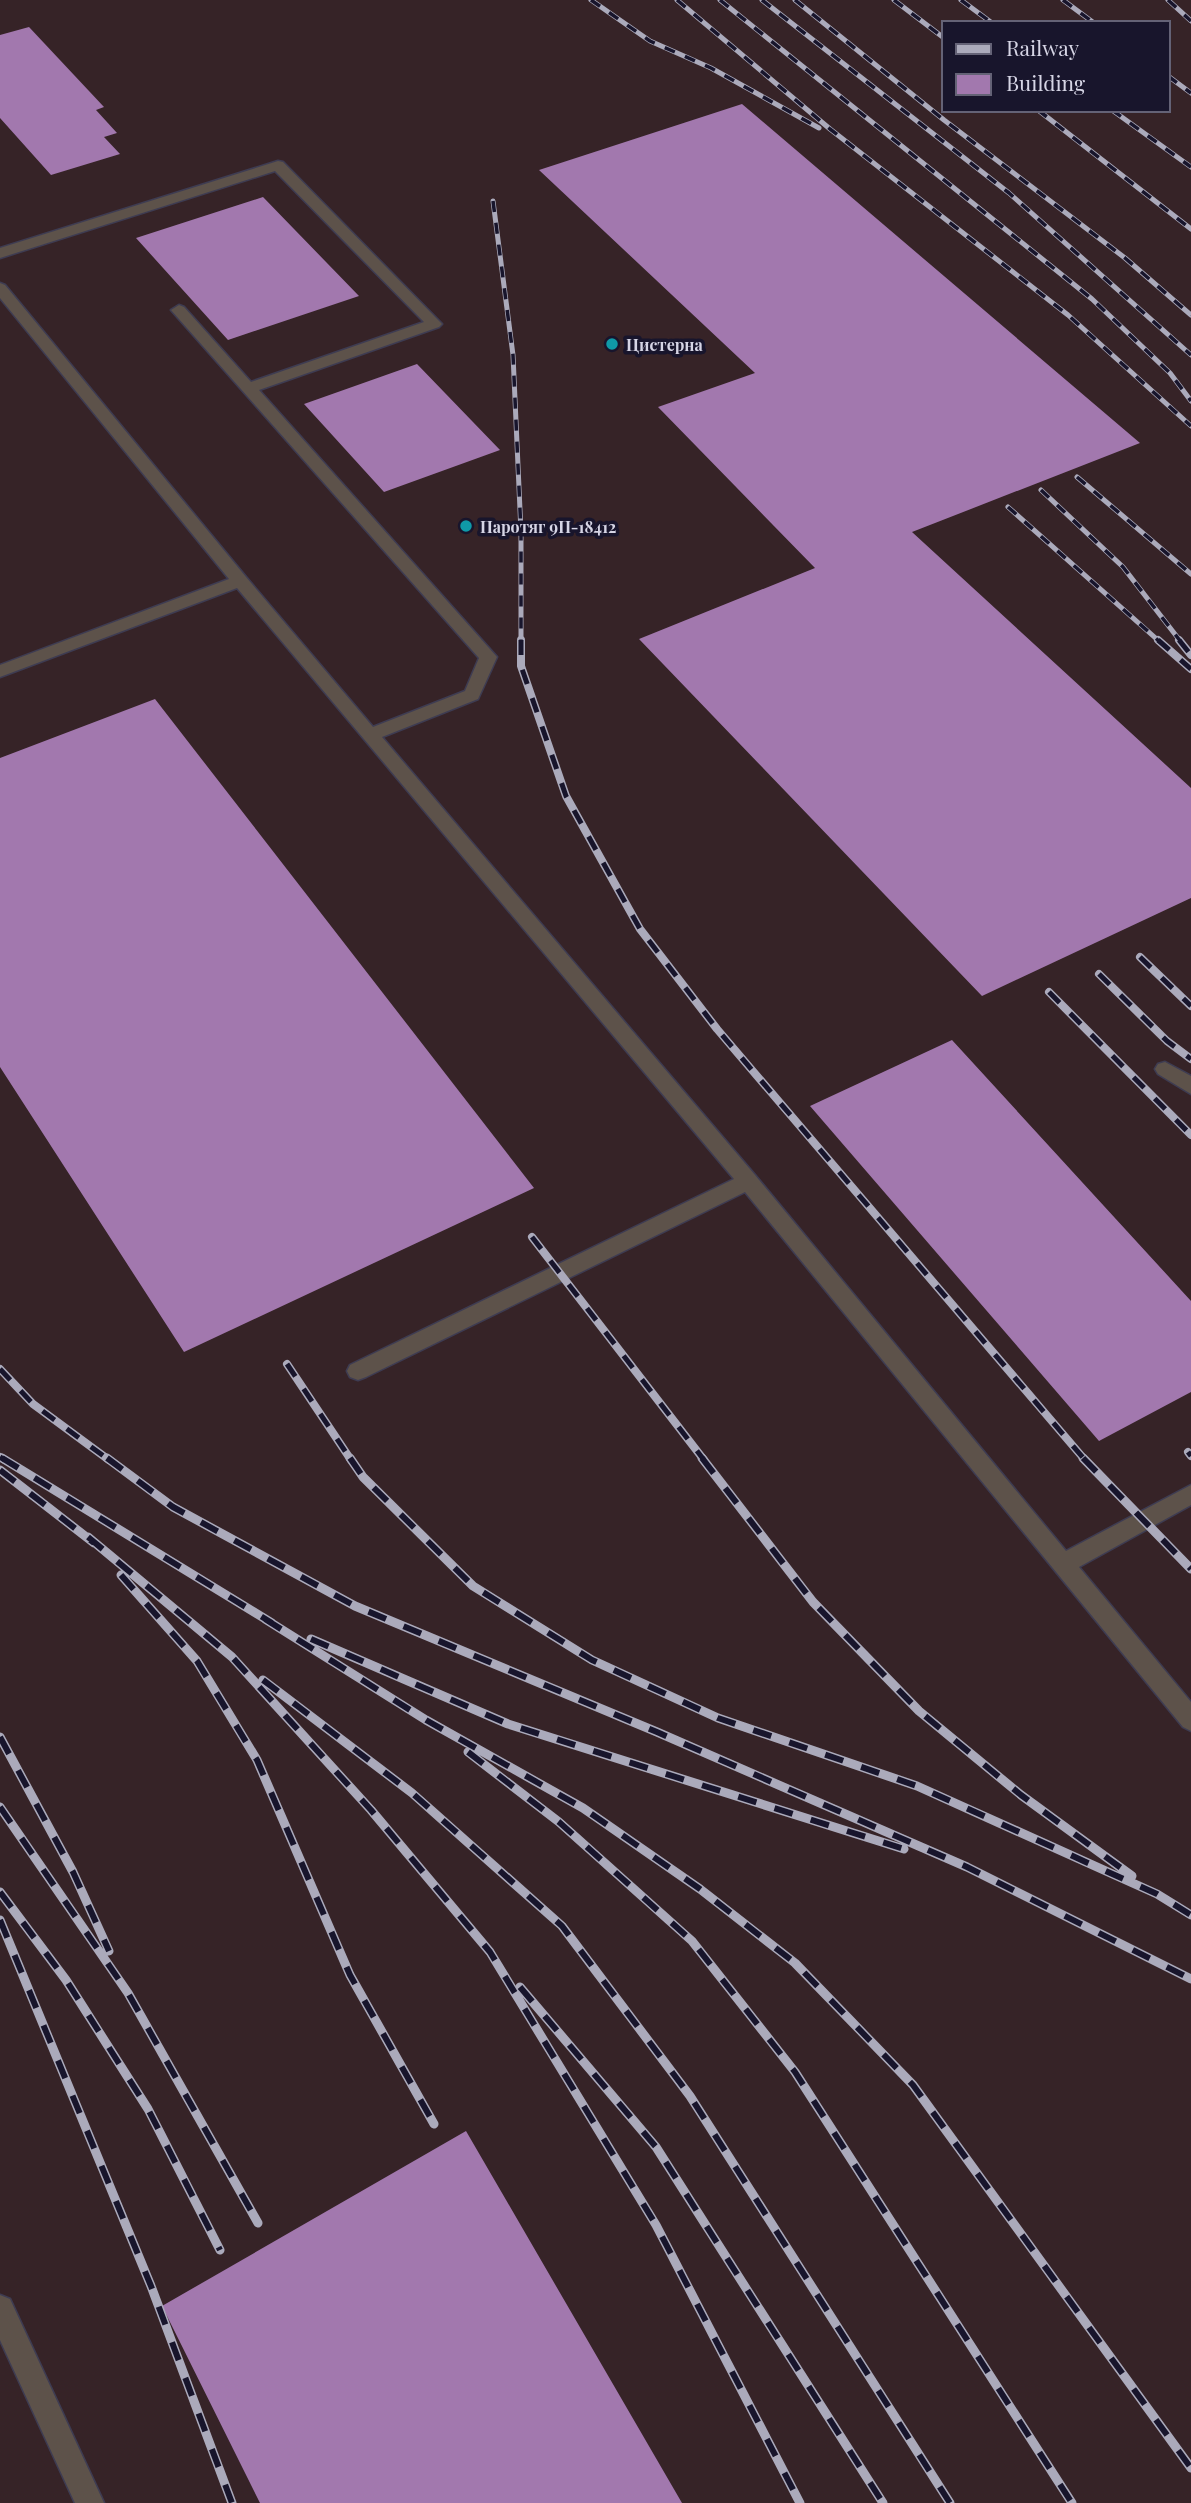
<svg xmlns="http://www.w3.org/2000/svg" width="1191" height="2503" font-family="'Playfair Display',serif">
	<style>
		.industrial { fill: #362327; fill-rule: evenodd }
		.building { fill: #a278ae }
		.lines { fill: none; stroke-linecap: round; stroke-linejoin: round }
		.lane-casing { stroke: #3e3c52; stroke-width: 3 }
		.lane { fill: #5d524a; fill-rule: evenodd }
		.rail-far2-casing { stroke: #abaabb; stroke-width: 5 }
		.rail-far1-casing { stroke: #abaabb; stroke-width: 8 }
		.rail-casing { stroke: #abaabb; stroke-width: 9 }
		.rail-far2 { stroke: #18152c; stroke-width: 3.5; stroke-dasharray: 11; stroke-linecap: butt }
		.rail-far1 { stroke: #18152c; stroke-width: 5; stroke-dasharray: 15; stroke-linecap: butt }
		.rail { stroke: #18152c; stroke-width: 6; stroke-dasharray: 19; stroke-linecap: butt }
		.culture-dot { fill: #0f9aa8; stroke: #18152c; stroke-width: 2.5 }
		.labels { text-anchor: middle; dominant-baseline: central; stroke-width: 7; stroke-linejoin: round; paint-order: stroke }
		.far-poi-label { font-size: 16px; font-weight: bold; fill: #d6d5e5; stroke: #18152c; text-anchor: start }
	</style>
	<rect width="100%" height="100%" fill="#211f36"/>
	<path class="industrial" d="M 0,0 L 1191,0 L 1191,2503 L 0,2503 ZM 944,23 L 1168,23 L 1168,110 L 944,110 Z"/>
	<path class="building" d="M 29,27 L 104,107 L 96,110 L 117,133 L 104,137 L 120,154 L 51,175 L 0,118 L 0,35 Z
		M 742,104 L 1140,443 L 912,532 L 1191,788 L 1191,898 L 982,996 L 639,639 L 815,568 L 658,407 L 755,373 L 539,170 Z
		M 263,197 L 359,296 L 228,340 L 136,238 Z
		M 417,364 L 500,450 L 384,492 L 304,404 Z
		M 155,699 L 534,1188 L 184,1352 L 0,1067 L 0,758 Z
		M 952,1040 L 1191,1301 L 1191,1392 L 1099,1441 L 810,1106 Z
		M 466,2131 L 682,2503 L 260,2503 L 162,2306 Z"/>
	<g class="lines">
		<g class="lane-casing">
			<path id="lane" d="M 278,161 L 283,162 L 442,324 L 439,327 L 259,390 L 497,657 L 478,699 L 382,737 L 755,1175 L 1066,1551 L 1191,1485 L 1191,1505 L 1079,1567 L 1191,1702 L 1191,1731 L 1183,1727 L 745,1192 L 366,1377 L 358,1380 L 350,1377 L 347,1371 L 350,1365 L 734,1179 L 237,588 L 0,677 L 0,665 L 229,579 L 0,298 L 0,283 L 5,285 L 246,577 L 373,727 L 465,691 L 479,658 L 171,310 L 179,305 L 184,307 L 251,382 L 424,322 L 275,171 L 0,258 L 0,248 Z
				M 1165,1062 L 1191,1076 L 1191,1094 L 1158,1074 L 1155,1069 L 1158,1064 Z
				M 0,2295 L 10,2299 L 104,2503 L 75,2503 L 0,2340 Z"/>
		</g>
		<use href="#lane" class="lane"/>
		<g class="rail-far2-casing">
			<path id="rail-far2" d="M 591,0 L 650,41 L 711,68 L 819,128
				M 677,0 L 830,129 L 1068,315 L 1191,426
				M 720,0 L 1092,299 L 1170,373 L 1191,401
				M 762,0 L 1009,193 L 1191,355
				M 795,0 L 944,120 L 1125,258 L 1191,315
				M 894,0 L 944,38
				M 961,0 L 992,23
				M 1063,0 L 1094,23
				M 1168,0 L 1191,21
				M 1168,76 L 1191,93
				M 1038,110 L 1191,229
				M 1112,110 L 1191,167
				M 493,201 L 513,355 L 521,532 L 521,642
				M 1077,477 L 1191,574
				M 1041,490 L 1123,567 L 1181,642
				M 1008,507 L 1160,642"/>
		</g>
		<g class="rail-far1-casing">
			<path id="rail-far1" d="M 521,640 L 521,666 L 566,796 L 640,929 L 717,1029 L 1085,1460
				M 1158,640 L 1191,669
				M 1179,640 L 1191,655
				M 1140,957 L 1191,1006
				M 1099,974 L 1167,1041 L 1191,1059
				M 1049,992 L 1191,1135
				M 532,1237 L 704,1460
				M 287,1364 L 351,1460
				M 0,1369 L 33,1404 L 109,1460
				M 1188,1452 L 1191,1456
				M 0,1457 L 5,1460"/>
		</g>
		<g class="rail-casing">
			<path id="rail" d="M 2,1458 L 272,1623
				M 107,1458 L 173,1507 L 355,1606 L 657,1732 L 967,1867 L 1191,1979
				M 350,1458 L 363,1477 L 473,1586 L 592,1660 L 718,1718 L 917,1786 L 1157,1894 L 1191,1915
				M 702,1458 L 813,1602 L 919,1711 L 1021,1795 L 1132,1876
				M 1083,1458 L 1191,1569
				M 0,1470 L 94,1543
				M 88,1537 L 232,1657 L 371,1810 L 490,1952 L 656,2225 L 800,2503
				M 121,1575 L 197,1661 L 257,1760 L 350,1975 L 434,2124
				M 265,1619 L 426,1720 L 583,1808 L 700,1889 L 795,1963 L 913,2085 L 1191,2468
				M 311,1639 L 508,1724 L 904,1849
				M 263,1680 L 412,1793 L 562,1926 L 690,2096 L 950,2503
				M 0,1737 L 73,1872 L 109,1951
				M 468,1752 L 559,1822 L 692,1941 L 795,2072 L 1072,2503
				M 0,1807 L 128,1993 L 258,2223
				M 0,1892 L 66,1980 L 148,2109 L 220,2250
				M 0,1920 L 151,2286 L 232,2503
				M 520,1987 L 656,2147 L 883,2503"/>
		</g>
		<use href="#rail-far2" class="rail-far2"/>
		<use href="#rail-far1" class="rail-far1"/>
		<use href="#rail" class="rail"/>
	</g>
	<g class="culture-dot">
		<circle cx="612" cy="344" r="7"/>
		<circle cx="466" cy="526" r="7"/>
	</g>
	<g class="labels">
		<g class="far-poi-label">
			<text x="626" y="344">Цистерна</text>
			<text x="480" y="526">Паротяг 9П-18412</text>
		</g>
	</g>
	<rect x="942" y="21" width="228" height="91" fill="#18152c" stroke="#646276" stroke-width="2"/>
	<rect x="956" y="44" width="35" height="10" fill="#abaabb" stroke="#646276" stroke-width="2"/>
	<text x="1006" y="56" font-size="21" fill="#d6d5e5">Railway</text>
	<rect x="956" y="74" width="35" height="21" fill="#a278ae" stroke="#646276" stroke-width="2"/>
	<text x="1006" y="91" font-size="21" fill="#d6d5e5">Building</text>
</svg>
